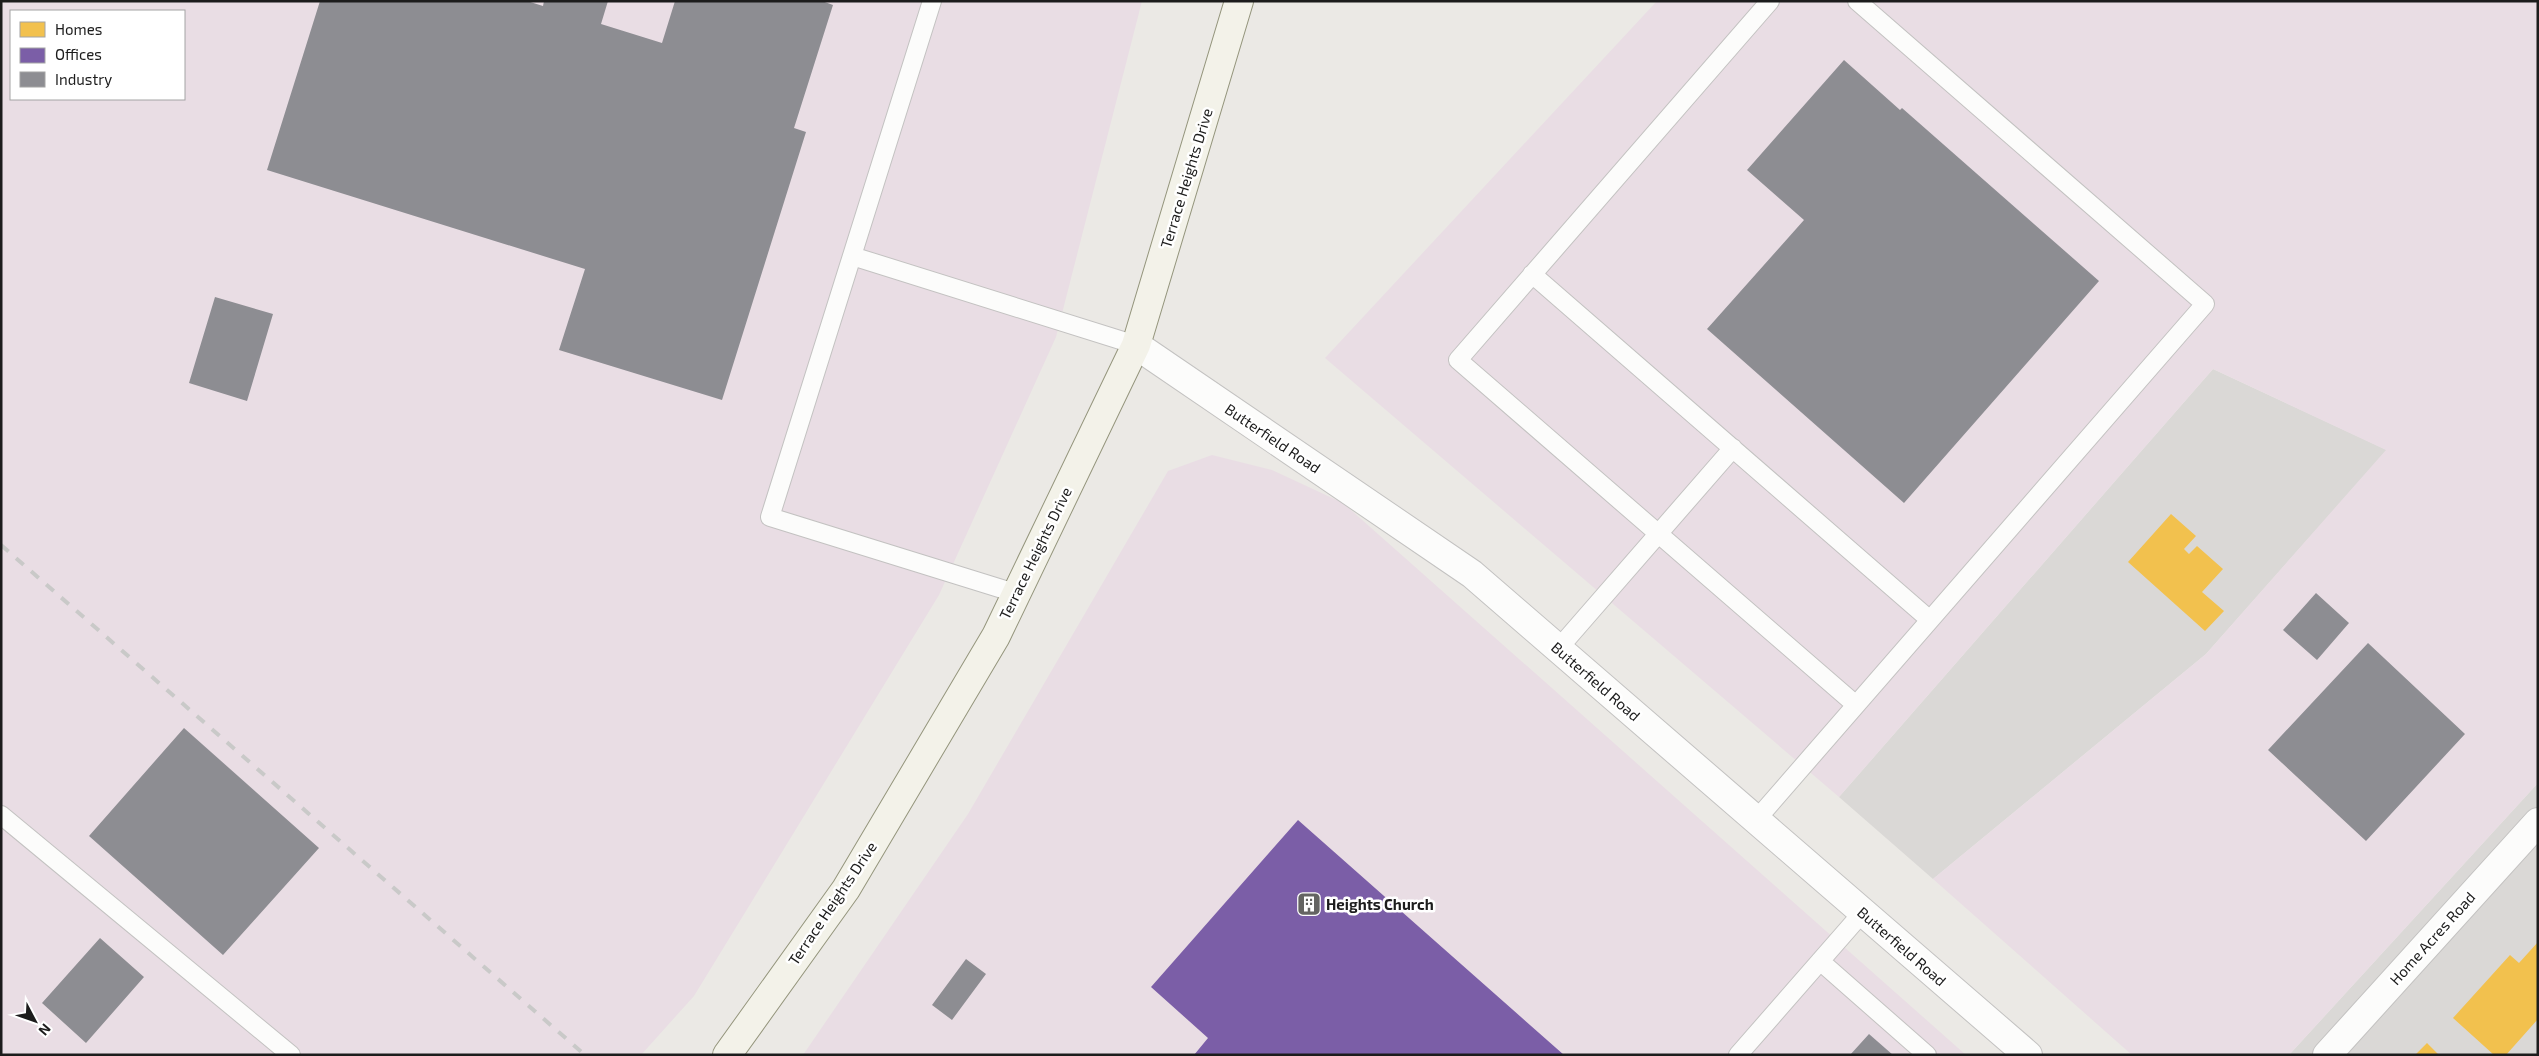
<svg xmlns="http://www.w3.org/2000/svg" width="2539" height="1056" font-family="'Exo 2',sans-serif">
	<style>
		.residential { fill: #dad8d6 }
		.industrial { fill: #e9dde4; fill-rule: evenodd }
		.homes { fill: #f2c14e }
		.offices { fill: #7b5ea7 }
		.industry { fill: #8d8d92 }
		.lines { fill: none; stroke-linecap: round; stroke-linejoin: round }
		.service-casing { stroke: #c3c2c1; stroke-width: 20 }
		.minor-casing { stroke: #c3c2c1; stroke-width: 30 }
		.secondary-casing { stroke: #94957c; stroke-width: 30 }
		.service { stroke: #fcfcfb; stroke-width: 18 }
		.minor { stroke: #fcfcfb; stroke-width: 28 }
		.secondary { stroke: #f3f2e9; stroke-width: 28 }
		.rail { stroke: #c9c9c8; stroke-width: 4; stroke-dasharray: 10 10; stroke-linecap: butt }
		.labels { text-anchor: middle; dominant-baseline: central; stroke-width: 5; stroke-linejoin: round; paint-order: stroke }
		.street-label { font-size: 15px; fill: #1c1c1c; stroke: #fff }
		.poi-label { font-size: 15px; font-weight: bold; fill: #1c1c1c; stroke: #fff; text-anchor: start }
	</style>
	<rect width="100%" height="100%" fill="#ebe9e5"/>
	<path class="residential" d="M 2213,369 L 2387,450 L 2206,654 L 1933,879 L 1839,797 Z
		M 2538,783 L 2538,1055 L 2289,1055 Z"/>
	<path class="industrial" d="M 1,1 L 1142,1 L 1056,337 L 939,595 L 694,996 L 641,1055 L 5,1055 L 1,1051 ZM 11,11 L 184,11 L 184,99 L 11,99 Z
		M 1657,1 L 2538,1 L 2538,783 L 2289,1055 L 2132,1055 L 1933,879 L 2206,654 L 2386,450 L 2213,369 L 1839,797 L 1325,358 Z
		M 1212,455 L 1272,470 L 1343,503 L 1966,1055 L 803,1055 L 968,814 L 1168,471 Z"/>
	<path class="homes" d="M 2171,514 L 2196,536 L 2184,549 L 2189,554 L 2197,546 L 2223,569 L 2202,592 L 2224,611 L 2205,631 L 2128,562 Z
		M 2538,942 L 2538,1019 L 2506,1055 L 2494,1055 L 2453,1018 L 2510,955 L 2519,963 Z
		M 2427,1043 L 2439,1055 L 2415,1055 Z"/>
	<path class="offices" d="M 1298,820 L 1564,1055 L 1194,1055 L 1208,1038 L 1151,987 Z"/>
	<path class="industry" d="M 320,1 L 527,1 L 543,6 L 544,1 L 608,1 L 601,24 L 662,43 L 675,1 L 822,1 L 833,5 L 794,128 L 806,132 L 722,400 L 559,350 L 585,269 L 267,170 Z
		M 1844,60 L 1900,110 L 1902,108 L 2099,281 L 1904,503 L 1707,329 L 1804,220 L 1747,170 Z
		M 215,297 L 273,314 L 247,401 L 189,383 Z
		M 2316,593 L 2349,623 L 2317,660 L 2283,630 Z
		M 2368,643 L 2465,734 L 2366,841 L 2268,750 Z
		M 184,728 L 319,848 L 223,955 L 89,836 Z
		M 100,938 L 144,977 L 86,1043 L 42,1003 Z
		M 966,959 L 986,974 L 952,1020 L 932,1005 Z
		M 1869,1034 L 1893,1055 L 1850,1055 Z"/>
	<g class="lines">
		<g class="service-casing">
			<path id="service" d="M 932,1 L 770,517 L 1015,593
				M 1770,1 L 1458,360 L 1856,705
				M 852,256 L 1136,345
				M 1532,274 L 1930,620
				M 1558,649 L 1733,448
				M 1,815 L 291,1055
				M 1756,820 L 2205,304 L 1857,1
				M 1820,961 L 1927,1055
				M 1738,1055 L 1863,912"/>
		</g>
		<g class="minor-casing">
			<path id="minor" d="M 1136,345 L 1472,574 L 2028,1055
				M 2327,1055 L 2538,822"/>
		</g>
		<g class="secondary-casing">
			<path id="secondary" d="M 727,1055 L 846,889 L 996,636 L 1136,345 L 1239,1"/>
		</g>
		<use href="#service" class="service"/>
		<use href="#minor" class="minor"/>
		<use href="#secondary" class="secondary"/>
		<path class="rail" d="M 1,545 L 585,1055"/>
	</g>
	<defs>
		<g id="building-square" transform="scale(1.25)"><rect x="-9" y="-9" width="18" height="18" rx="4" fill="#646462" stroke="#fff"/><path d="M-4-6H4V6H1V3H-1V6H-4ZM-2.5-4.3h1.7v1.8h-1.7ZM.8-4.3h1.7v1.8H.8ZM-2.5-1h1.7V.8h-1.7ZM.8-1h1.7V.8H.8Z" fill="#fff"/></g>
	</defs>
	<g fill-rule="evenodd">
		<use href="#building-square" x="1309" y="904"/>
	</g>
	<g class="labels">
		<g class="street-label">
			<text transform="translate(1186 178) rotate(-73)">Terrace Heights Drive</text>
			<text transform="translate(1273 438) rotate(34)">Butterfield Road</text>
			<text transform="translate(1035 553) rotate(-64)">Terrace Heights Drive</text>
			<text transform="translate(1596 681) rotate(41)">Butterfield Road</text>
			<text transform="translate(832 903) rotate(-56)">Terrace Heights Drive</text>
			<text transform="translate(2432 938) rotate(-48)">Home Acres Road</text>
			<text transform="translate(1902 946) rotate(41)">Butterfield Road</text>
		</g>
		<g class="poi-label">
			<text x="1326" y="904">Heights Church</text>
		</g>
	</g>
	<rect width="2539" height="1056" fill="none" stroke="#1c1c1c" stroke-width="5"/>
	<rect x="10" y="10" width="175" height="90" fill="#ffffff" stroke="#a4a4a4"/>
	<rect x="20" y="22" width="25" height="15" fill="#f2c14e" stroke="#a4a4a4"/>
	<text x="55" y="35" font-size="15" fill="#1c1c1c">Homes</text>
	<rect x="20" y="48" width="25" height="15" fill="#7b5ea7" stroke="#a4a4a4"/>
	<text x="55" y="60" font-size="15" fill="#1c1c1c">Offices</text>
	<rect x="20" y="72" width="25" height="15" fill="#8d8d92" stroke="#a4a4a4"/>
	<text x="55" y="85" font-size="15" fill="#1c1c1c">Industry</text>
	<g transform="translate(35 1021) rotate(131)" stroke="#ffffff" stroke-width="4" paint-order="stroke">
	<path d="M0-4L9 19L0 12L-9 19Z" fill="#1c1c1c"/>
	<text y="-8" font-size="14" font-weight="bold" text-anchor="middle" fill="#1c1c1c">N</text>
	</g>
</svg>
